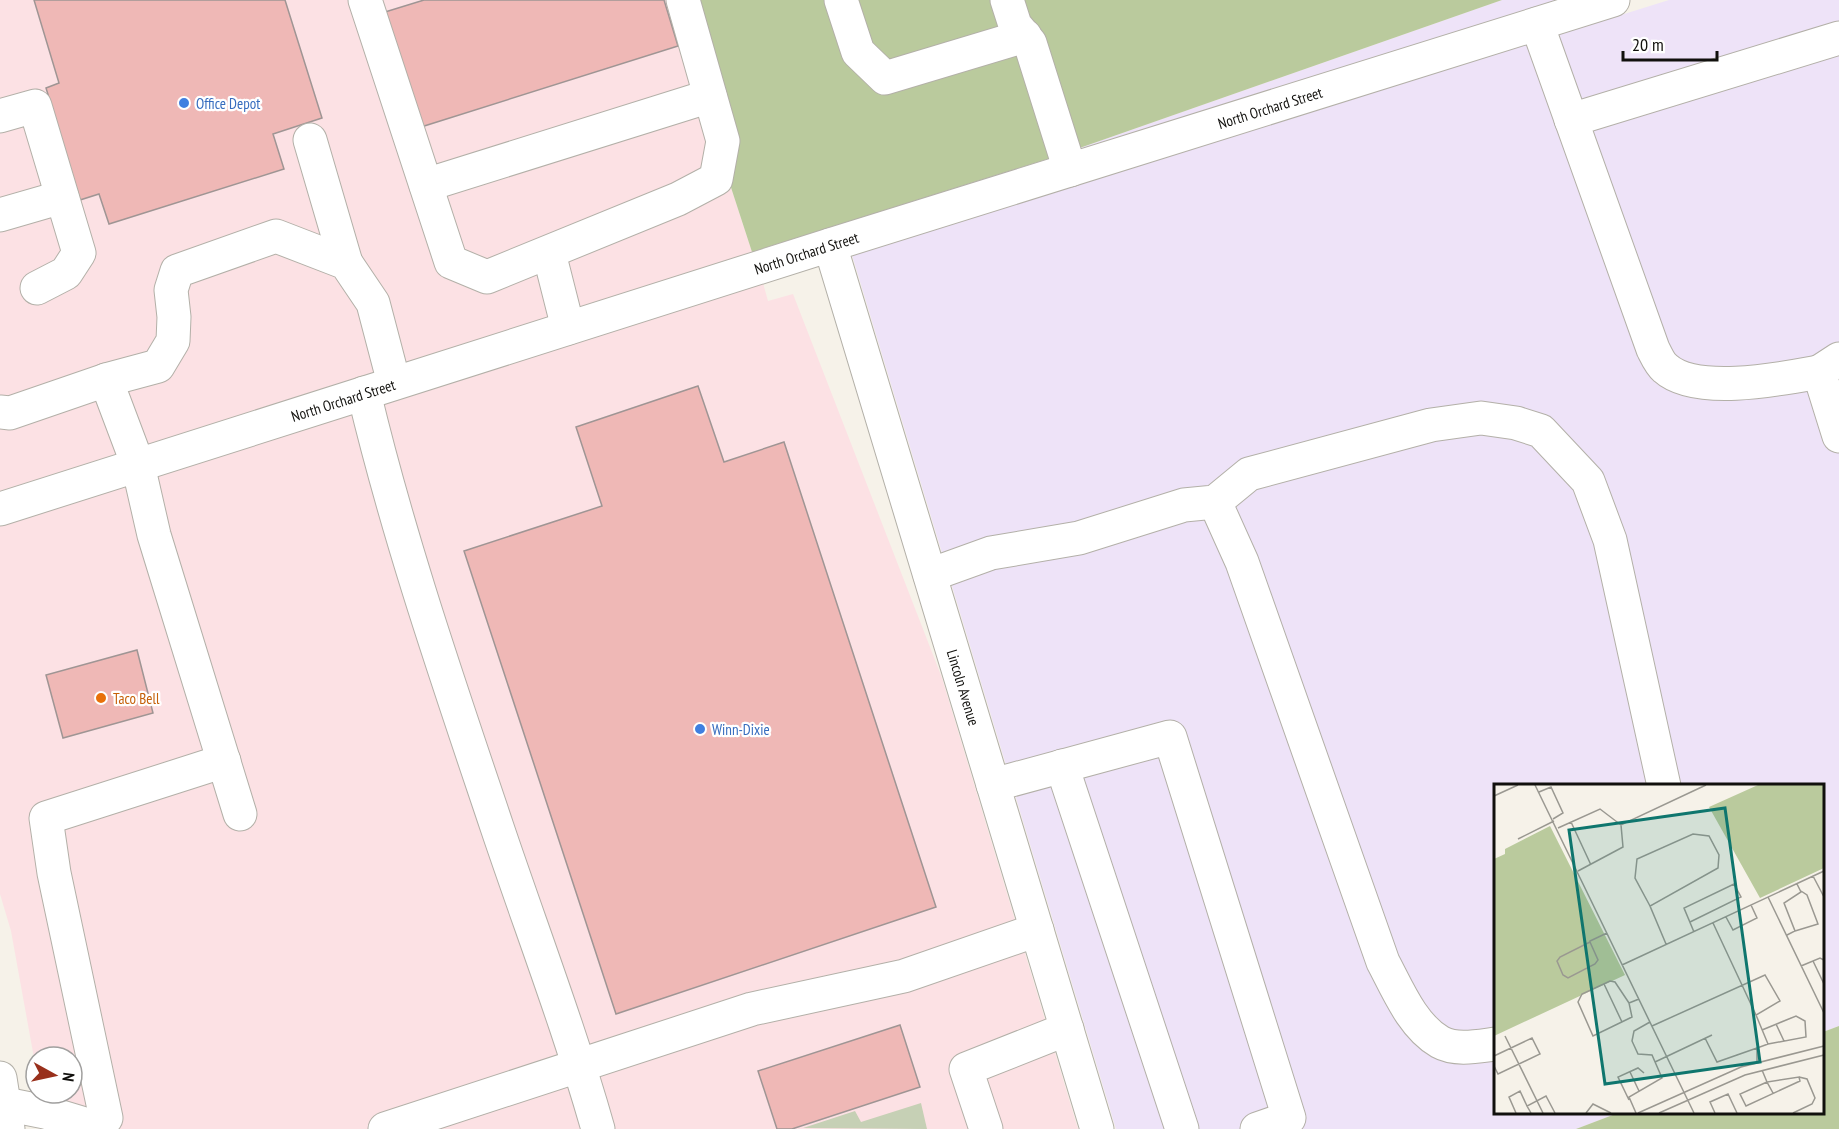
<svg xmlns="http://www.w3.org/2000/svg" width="1839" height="1129" font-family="'PT Sans Narrow',sans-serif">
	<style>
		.commercial { fill: #fce1e4 }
		.industrial { fill: #eee3f8 }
		.green { fill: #c6d0b5 }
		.forest { fill: #baca9d }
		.building { fill: #efb8b6; stroke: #9f9594; stroke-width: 1.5 }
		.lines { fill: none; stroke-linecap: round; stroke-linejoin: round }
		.minor-casing { stroke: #b3b0a8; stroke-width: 35 }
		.major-casing { stroke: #b3b0a8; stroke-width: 35 }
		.minor { stroke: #fff; stroke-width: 33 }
		.major { stroke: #fff; stroke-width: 33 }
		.shop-dot { fill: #3f7fe0; stroke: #fff; stroke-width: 2 }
		.food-dot { fill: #e8710a; stroke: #fff; stroke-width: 2 }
		.labels { text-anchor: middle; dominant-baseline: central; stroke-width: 4.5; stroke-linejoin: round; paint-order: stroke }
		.shop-label { font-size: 15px; fill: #366cbe; stroke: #fff; text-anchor: start }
		.street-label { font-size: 15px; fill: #11100d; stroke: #fff }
		.food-label { font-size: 15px; fill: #c56008; stroke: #fff; text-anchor: start }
		.inset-road { fill: none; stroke: #9a9891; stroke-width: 1.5 }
		.view { fill: #0f766e; fill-opacity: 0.15; stroke: #0f766e; stroke-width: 3 }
		.inset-edge { fill: none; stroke: #11100d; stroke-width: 3 }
	</style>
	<rect width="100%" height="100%" fill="#f6f2e9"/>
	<path class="commercial" d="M 0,0 L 670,0 L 752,252 L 0,491 Z
		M 763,283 L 768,301 L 793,294 L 942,678 L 1078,1129 L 44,1129 L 39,1093 L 72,1093 L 72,1057 L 36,1057 L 36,1069 L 11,931 L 0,894 L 0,526 Z"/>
	<path class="industrial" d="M 1502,0 L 1558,0 L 1054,157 Z
		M 1669,0 L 1839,0 L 1839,1026 L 1823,1032 L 1822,786 L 1496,786 L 1496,1112 L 1618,1113 L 1576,1129 L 1116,1129 L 852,255 Z"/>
	<path class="green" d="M 921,1103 L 927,1129 L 803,1128 L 855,1111 L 861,1122 Z"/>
	<path class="forest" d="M 670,0 L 1502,0 L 1054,157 L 752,252 Z
		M 1839,1026 L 1839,1129 L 1576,1129 L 1618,1113 L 1822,1112 L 1823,1032 Z"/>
	<path class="building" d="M 34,0 L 285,0 L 322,118 L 273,134 L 284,169 L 109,224 L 99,194 L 80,200 L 46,88 L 59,83 Z
		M 424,0 L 664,0 L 678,46 L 421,127 L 385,12 Z
		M 698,386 L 724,462 L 784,442 L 936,907 L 616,1014 L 464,551 L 602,506 L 576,427 Z
		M 137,650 L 153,713 L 63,738 L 46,675 Z
		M 900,1025 L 920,1087 L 792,1129 L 777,1129 L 758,1071 Z"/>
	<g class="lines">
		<g class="minor-casing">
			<g id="minor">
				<path d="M 365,0 L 451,262 L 487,277 L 678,199 L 716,179 L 723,141 L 683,0"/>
				<path d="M 841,0 L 858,52 L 885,78 L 1025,36"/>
				<path d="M 1007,0 L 1015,25 L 1030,43 L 1070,170"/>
				<path d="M 1537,24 L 1653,349 C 1656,355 1660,364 1665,368 C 1696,396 1781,379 1819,372"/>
				<path d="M 0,116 L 35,106 L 79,253 L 66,273 L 37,288"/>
				<path d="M 1571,120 L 1839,38"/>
				<path d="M 310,140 L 346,263"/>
				<path d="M 426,185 L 710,96"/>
				<path d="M 0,215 L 62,197"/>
				<path id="s1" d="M 830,245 L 1097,1129"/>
				<path d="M 549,253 L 568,328"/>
				<path d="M 1839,359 L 1819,372 L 1839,436"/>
				<path d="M 106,380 L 138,465 L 154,535 L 240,814"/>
				<path d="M 364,393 C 399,540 449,684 497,827 C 531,928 569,1027 598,1129"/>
				<path d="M 0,412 L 10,413 L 106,380 L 158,366 L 173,341 L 174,317 L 171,290 L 177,271 L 276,236 L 346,263 L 373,303 L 394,383"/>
				<path d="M 1215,502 L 1242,562 L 1383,962 C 1397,988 1412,1026 1440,1042 C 1456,1051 1479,1046 1496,1044"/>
				<path id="s2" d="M 0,509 L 830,245 L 1613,0"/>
				<path d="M 930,575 L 991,553 L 1079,538 L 1184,505 L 1215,502 L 1249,474 L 1431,425 L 1481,418 L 1516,423 L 1541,431 L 1588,481 L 1610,540 L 1664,786"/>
				<path d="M 1062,766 L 1182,1129"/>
				<path d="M 993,785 L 1170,737 L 1289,1118 L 1257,1129"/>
				<path d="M 5,1104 L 45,1112 L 88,1125"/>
				<path d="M 106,1118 L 54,873 L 46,818 L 224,761"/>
				<path d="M 385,1129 L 752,1009 L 904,976 L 1037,930"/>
				<path d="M 986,1129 L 966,1069 L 1067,1029"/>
			</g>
		</g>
		<g class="major-casing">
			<path id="major" d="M 0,1078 L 8,1129"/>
		</g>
		<use href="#minor" class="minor"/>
		<use href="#major" class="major"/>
	</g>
	<g class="shop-dot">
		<circle cx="184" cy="103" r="6"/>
		<circle cx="700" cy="729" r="6"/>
	</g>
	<circle class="food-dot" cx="101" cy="698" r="6"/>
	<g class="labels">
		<g class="shop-label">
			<text x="196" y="103">Office Depot</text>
			<text x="712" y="729">Winn-Dixie</text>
		</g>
		<g class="street-label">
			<text stroke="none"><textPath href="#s2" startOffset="1332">North Orchard Street</textPath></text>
			<text stroke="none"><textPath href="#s2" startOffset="846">North Orchard Street</textPath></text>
			<text stroke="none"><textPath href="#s2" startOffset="360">North Orchard Street</textPath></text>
			<text stroke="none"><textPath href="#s1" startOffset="462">Lincoln Avenue</textPath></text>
		</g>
		<g class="food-label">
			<text x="113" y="698">Taco Bell</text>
		</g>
	</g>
	<g transform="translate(1494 784)">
		<rect width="330" height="330" fill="#f6f2e9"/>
		<path d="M 264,1 L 330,1 L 330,84 L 266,114 L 215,23 ZM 56,42 L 131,191 L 0,252 L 0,75 L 11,70 L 11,65 Z" fill="#baca9d"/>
		<path class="inset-road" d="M 41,1 L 200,329M 45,8 L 57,3 L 69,29 L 59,35M 0,12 L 24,1M 77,38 L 97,81M 64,44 L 106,25 L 127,41 L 212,1M 24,55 L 60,37M 84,87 L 129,63 L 127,41M 319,92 L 330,113M 274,113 L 330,229M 156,122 L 141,94 L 143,75 L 199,50 L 215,52 L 225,71 L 224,84 L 156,122 L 172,160M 232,133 L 239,146 L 263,134 L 257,121M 196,138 L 247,113 L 240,100 L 190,124 L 200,148M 219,139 L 262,231M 301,147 L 324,140 L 313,111 L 307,107M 293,151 L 301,147 L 290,119 L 307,108 L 303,100M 96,158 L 104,176 L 101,180 L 74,194 L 69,191 L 63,177 L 66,173 L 96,158 L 96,157 L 113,149M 319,177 L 330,200M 128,181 L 330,87M 307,182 L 326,174 L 330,176M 110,200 L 128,238M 135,219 L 121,198 L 116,197 L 88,210 L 84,218 L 99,252 L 138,233 L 135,219 L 145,215M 282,240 L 290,257M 158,242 L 271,191 L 286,217 L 262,231 L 274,260 L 263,264 L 263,278M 268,246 L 302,232 L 311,237 L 312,253 L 274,260M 11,252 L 49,329M 211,254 L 223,278 L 263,264M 0,272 L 38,254 L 46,270 L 4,290 L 0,282M 161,278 L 218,251M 268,286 L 273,298 L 246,310 L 252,322 L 306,297 L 305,293 L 273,298 L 279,309M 136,288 L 145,307M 135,316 L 124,293 L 144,284 L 150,289M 22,329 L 15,313 L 26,307 L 33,322M 37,329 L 33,322 L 52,312 L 61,329M 92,329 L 99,320 L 117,329M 142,329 L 135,313 L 168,294 L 158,271 L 144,270 L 138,257 L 140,247 L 156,238M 144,329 L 247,283 L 330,262M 165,329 L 251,291 L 330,271M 221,329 L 216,318 L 234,310 L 243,329M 299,329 L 318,320 L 321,314 L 313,295 L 305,293"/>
		<path class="view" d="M 231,24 L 266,278 L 111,300 L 75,46 Z"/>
		<rect width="330" height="330" class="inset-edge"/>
	</g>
	<g transform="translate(54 1075) rotate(98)"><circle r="28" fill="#ffffff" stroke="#a09f9e" stroke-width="1.5"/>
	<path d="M0-4.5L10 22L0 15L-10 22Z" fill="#99301c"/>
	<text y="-9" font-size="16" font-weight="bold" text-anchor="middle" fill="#11100d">N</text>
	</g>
	<path d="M1623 51v9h94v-9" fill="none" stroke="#11100d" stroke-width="3"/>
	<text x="1632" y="51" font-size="18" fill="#11100d" stroke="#ffffff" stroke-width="4.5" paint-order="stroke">20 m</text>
</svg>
